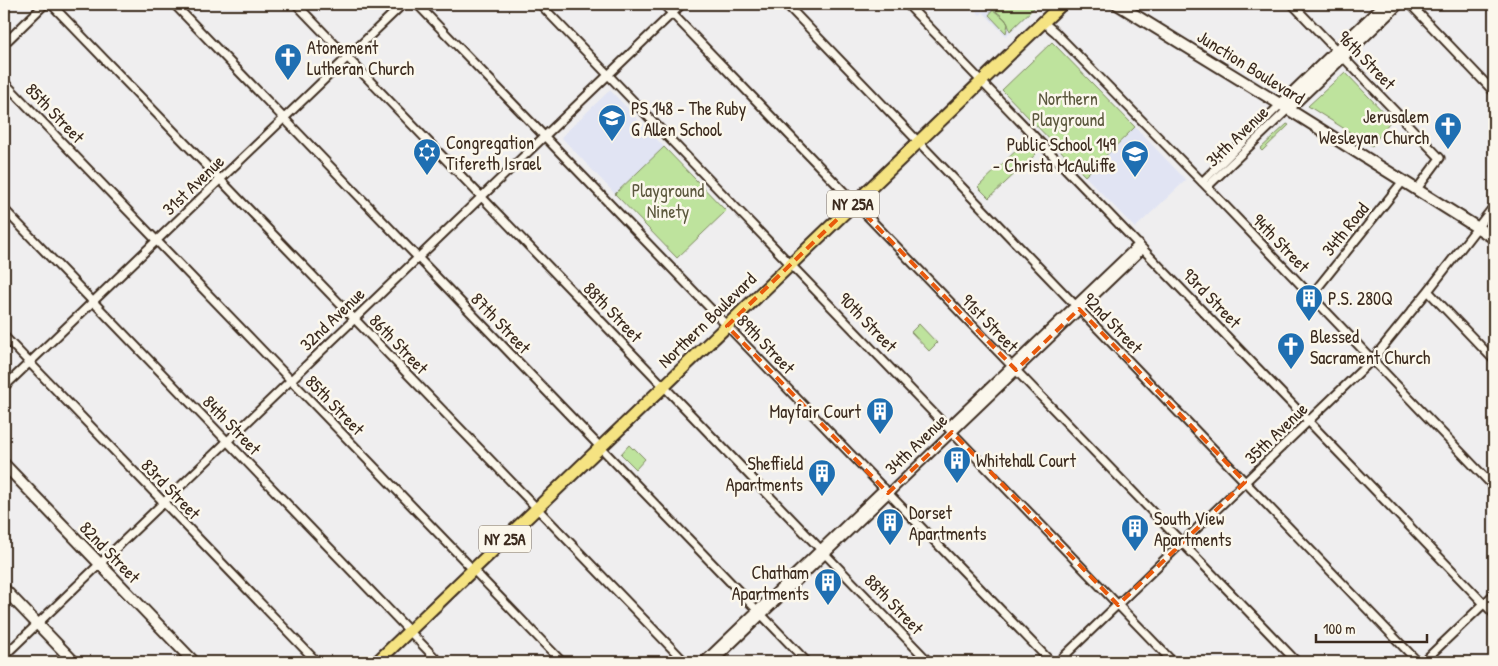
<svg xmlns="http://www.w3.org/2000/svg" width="1498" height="666" font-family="'Patrick Hand',sans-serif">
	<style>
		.built { fill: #e1e4f3 }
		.green { fill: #bee39d; stroke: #7c865e }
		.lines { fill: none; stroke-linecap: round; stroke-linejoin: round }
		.street-casing { stroke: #3b2a1e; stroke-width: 11 }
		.secondary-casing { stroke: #3b2a1e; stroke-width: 14 }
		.primary-casing { stroke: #3b2a1e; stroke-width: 15 }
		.street { stroke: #fbf7ec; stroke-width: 7 }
		.secondary { stroke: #fbf7ec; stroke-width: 10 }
		.primary { stroke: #f5e382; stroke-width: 11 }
		.marked { fill: none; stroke: #e8590c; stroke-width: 4; stroke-dasharray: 10 6; stroke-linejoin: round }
		.labels { text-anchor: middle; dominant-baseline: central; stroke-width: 5; stroke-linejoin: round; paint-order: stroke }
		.shield { fill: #fbf7ec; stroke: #75685c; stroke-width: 1 }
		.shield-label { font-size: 16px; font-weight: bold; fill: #3b2a1e }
		.poi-label { font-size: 18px; fill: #3b2a1e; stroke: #fbf7ec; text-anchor: start }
		.street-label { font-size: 18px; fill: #3b2a1e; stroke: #fbf7ec }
		.park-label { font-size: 18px; fill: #5c583e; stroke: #fbf7ec }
	</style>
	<rect width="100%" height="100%" fill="#efeeef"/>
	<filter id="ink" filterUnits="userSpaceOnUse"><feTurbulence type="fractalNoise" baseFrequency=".02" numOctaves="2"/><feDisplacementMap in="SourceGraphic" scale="10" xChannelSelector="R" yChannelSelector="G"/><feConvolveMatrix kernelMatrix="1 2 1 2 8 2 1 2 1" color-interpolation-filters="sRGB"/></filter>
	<g filter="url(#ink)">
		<path class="built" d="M 970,4 L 1039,4 L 1006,36 L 983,12 L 980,15 Z
			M 610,90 L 664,147 L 615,194 L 561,137 Z
			M 1135,127 L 1186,180 L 1135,228 L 1085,176 Z"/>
		<path class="green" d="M 989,4 L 1038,4 L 1010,31 C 1007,15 997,15 989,4 Z
			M 993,10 L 1005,19 L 1008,24 L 1006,33 L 989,15 Z
			M 1052,42 L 1135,127 L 1085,176 L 1002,90 Z
			M 1345,72 L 1391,120 L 1372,146 L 1308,106 Z
			M 1287,124 L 1289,125 L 1262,151 L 1260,149 Z
			M 1024,143 L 1036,154 L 989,198 L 978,187 Z
			M 664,147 L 726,211 L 677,258 L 615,194 Z
			M 919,324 L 937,343 L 929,351 L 911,332 Z
			M 629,445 L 633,449 L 634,448 L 645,459 L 636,469 L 621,454 Z"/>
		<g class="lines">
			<g class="street-casing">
				<path id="street" d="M 51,4 L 685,662
					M 174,4 L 807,662
					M 296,4 L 929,662
					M 417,4 L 1051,662
					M 540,4 L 1173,662
					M 663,4 L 1297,662
					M 786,4 L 1418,662
					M 907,4 L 1494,614
					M 1292,4 L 1440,158 L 1417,189
					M 1410,4 L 1494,92
					M 1043,22 L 1055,32 L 1213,193 L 1494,487
					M 4,44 L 45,4
					M 4,82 L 562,662
					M 1202,182 L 1281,104
					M 1207,187 L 1288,109
					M 4,209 L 439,662
					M 1428,291 L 1494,360
					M 1311,296 L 1403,181
					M 4,336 L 317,662
					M 4,387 L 403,4
					M 948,427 L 1139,244
					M 4,656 L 682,4
					M 703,662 L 884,488
					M 713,662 L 1143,249
					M 1058,662 L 1372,360 L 1428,291 L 1494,206
					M 1423,662 L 1494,594"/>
			</g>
			<g class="secondary-casing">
				<path id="secondary" d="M 1117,4 L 1288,109 L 1494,238
					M 1281,104 L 1385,4
					M 1288,109 L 1398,4
					M 4,464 L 194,662
					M 4,589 L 74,662"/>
			</g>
			<g class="primary-casing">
				<path id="primary" d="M 377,662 L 1062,4"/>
			</g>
			<use href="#street" class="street"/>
			<use href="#secondary" class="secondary"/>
			<use href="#primary" class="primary"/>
		</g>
	</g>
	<path class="marked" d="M 854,203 L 1016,370 L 1079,309 L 1245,482 L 1118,605 L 952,432 L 888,493 L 727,326 Z"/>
	<defs>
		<g id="church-pin" transform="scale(1.4375)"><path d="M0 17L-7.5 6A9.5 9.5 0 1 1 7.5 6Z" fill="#1f6fb2" stroke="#fbf7ec"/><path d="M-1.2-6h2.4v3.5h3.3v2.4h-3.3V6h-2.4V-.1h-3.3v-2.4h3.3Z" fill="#fff"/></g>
		<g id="school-pin" transform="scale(1.4375)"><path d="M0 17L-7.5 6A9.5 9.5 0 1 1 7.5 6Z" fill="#1f6fb2" stroke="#fbf7ec"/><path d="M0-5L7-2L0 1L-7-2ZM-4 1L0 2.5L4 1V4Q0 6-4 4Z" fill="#fff"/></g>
		<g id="synagogue-pin" transform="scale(1.4375)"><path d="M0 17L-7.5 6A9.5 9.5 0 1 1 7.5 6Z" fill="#1f6fb2" stroke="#fbf7ec"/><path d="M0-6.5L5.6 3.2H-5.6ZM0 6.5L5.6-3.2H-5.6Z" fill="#fff"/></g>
		<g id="building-pin" transform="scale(1.4375)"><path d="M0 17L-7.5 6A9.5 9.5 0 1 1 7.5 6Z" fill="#1f6fb2" stroke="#fbf7ec"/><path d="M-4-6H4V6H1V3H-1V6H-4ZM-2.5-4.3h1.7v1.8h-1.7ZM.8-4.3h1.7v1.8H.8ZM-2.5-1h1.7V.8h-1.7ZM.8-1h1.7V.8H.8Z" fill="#fff"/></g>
	</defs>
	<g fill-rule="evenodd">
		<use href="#church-pin" x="288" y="57"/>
		<use href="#school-pin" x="612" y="118"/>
		<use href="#church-pin" x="1448" y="126"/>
		<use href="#synagogue-pin" x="427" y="152"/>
		<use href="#school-pin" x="1135" y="154"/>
		<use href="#building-pin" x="1309" y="298"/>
		<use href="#church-pin" x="1291" y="346"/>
		<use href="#building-pin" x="880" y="411"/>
		<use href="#building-pin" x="957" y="460"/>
		<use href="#building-pin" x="822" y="473"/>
		<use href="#building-pin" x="890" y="522"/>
		<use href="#building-pin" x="1135" y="528"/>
		<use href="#building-pin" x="828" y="582"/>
	</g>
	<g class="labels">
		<g class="shield">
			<rect x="827" y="190.5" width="52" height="27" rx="4"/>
			<rect x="479" y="525.5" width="52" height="27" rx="4"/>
		</g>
		<g class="shield-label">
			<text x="853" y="204">NY 25A</text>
			<text x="505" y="539">NY 25A</text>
		</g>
		<g class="poi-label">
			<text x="307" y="47">Atonement<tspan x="307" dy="21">Lutheran Church</tspan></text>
			<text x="631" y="108">PS 148 - The Ruby<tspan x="631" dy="21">G Allen School</tspan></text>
			<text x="1429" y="116" text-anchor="end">Jerusalem<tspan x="1429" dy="21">Wesleyan Church</tspan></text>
			<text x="446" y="142">Congregation<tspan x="446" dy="21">Tifereth Israel</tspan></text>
			<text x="1116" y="144" text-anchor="end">Public School 149<tspan x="1116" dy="21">- Christa McAuliffe</tspan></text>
			<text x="1328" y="298">P.S. 280Q</text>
			<text x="1310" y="336">Blessed<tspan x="1310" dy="21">Sacrament Church</tspan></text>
			<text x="861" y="411" text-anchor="end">Mayfair Court</text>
			<text x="976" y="460">Whitehall Court</text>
			<text x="803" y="463" text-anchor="end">Sheffield<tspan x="803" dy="21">Apartments</tspan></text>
			<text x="909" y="512">Dorset<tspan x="909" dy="21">Apartments</tspan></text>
			<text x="1154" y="518">South View<tspan x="1154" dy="21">Apartments</tspan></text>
			<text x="809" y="572" text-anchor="end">Chatham<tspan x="809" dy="21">Apartments</tspan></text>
		</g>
		<g class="street-label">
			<text transform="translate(1367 60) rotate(46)">96th Street</text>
			<text transform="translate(1251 67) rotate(32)">Junction Boulevard</text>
			<text transform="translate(55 113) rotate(46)">85th Street</text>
			<text transform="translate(1237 136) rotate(-44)">34th Avenue</text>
			<text transform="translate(193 185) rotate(-44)">31st Avenue</text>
			<text transform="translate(1345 229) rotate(-51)">34th Road</text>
			<text transform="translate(1281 243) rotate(46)">94th Street</text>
			<text transform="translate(1212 298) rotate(46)">93rd Street</text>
			<text transform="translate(613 312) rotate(46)">88th Street</text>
			<text transform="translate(332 319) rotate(-44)">32nd Avenue</text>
			<text transform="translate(707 320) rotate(-44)">Northern Boulevard</text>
			<text transform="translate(868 322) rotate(46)">90th Street</text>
			<text transform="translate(501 323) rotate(46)">87th Street</text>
			<text transform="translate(990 323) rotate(46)">91st Street</text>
			<text transform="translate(1113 323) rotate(46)">92nd Street</text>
			<text transform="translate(399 344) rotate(46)">86th Street</text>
			<text transform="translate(766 344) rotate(46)">89th Street</text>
			<text transform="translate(335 405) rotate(46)">85th Street</text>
			<text transform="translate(232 425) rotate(46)">84th Street</text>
			<text transform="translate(1276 433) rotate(-44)">35th Avenue</text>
			<text transform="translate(916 444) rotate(-44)">34th Avenue</text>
			<text transform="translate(171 489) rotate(46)">83rd Street</text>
			<text transform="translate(110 552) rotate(46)">82nd Street</text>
			<text transform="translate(894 604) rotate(46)">88th Street</text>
		</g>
		<g class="park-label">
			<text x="1068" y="98">Northern<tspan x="1068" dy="21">Playground</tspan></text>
			<text x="668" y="190">Playground<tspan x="668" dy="21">Ninety</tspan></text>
		</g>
	</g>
	<rect width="1498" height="666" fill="none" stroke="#fbf7ec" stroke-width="20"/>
	<rect x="10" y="10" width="1478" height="646" fill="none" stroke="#3b2a1e" stroke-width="2" filter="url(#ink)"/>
	<path d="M1316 634v8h111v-8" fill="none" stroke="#3b2a1e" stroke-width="2.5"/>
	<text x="1323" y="634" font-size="15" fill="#3b2a1e" stroke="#fbf7ec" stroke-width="4" paint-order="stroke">100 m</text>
</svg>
